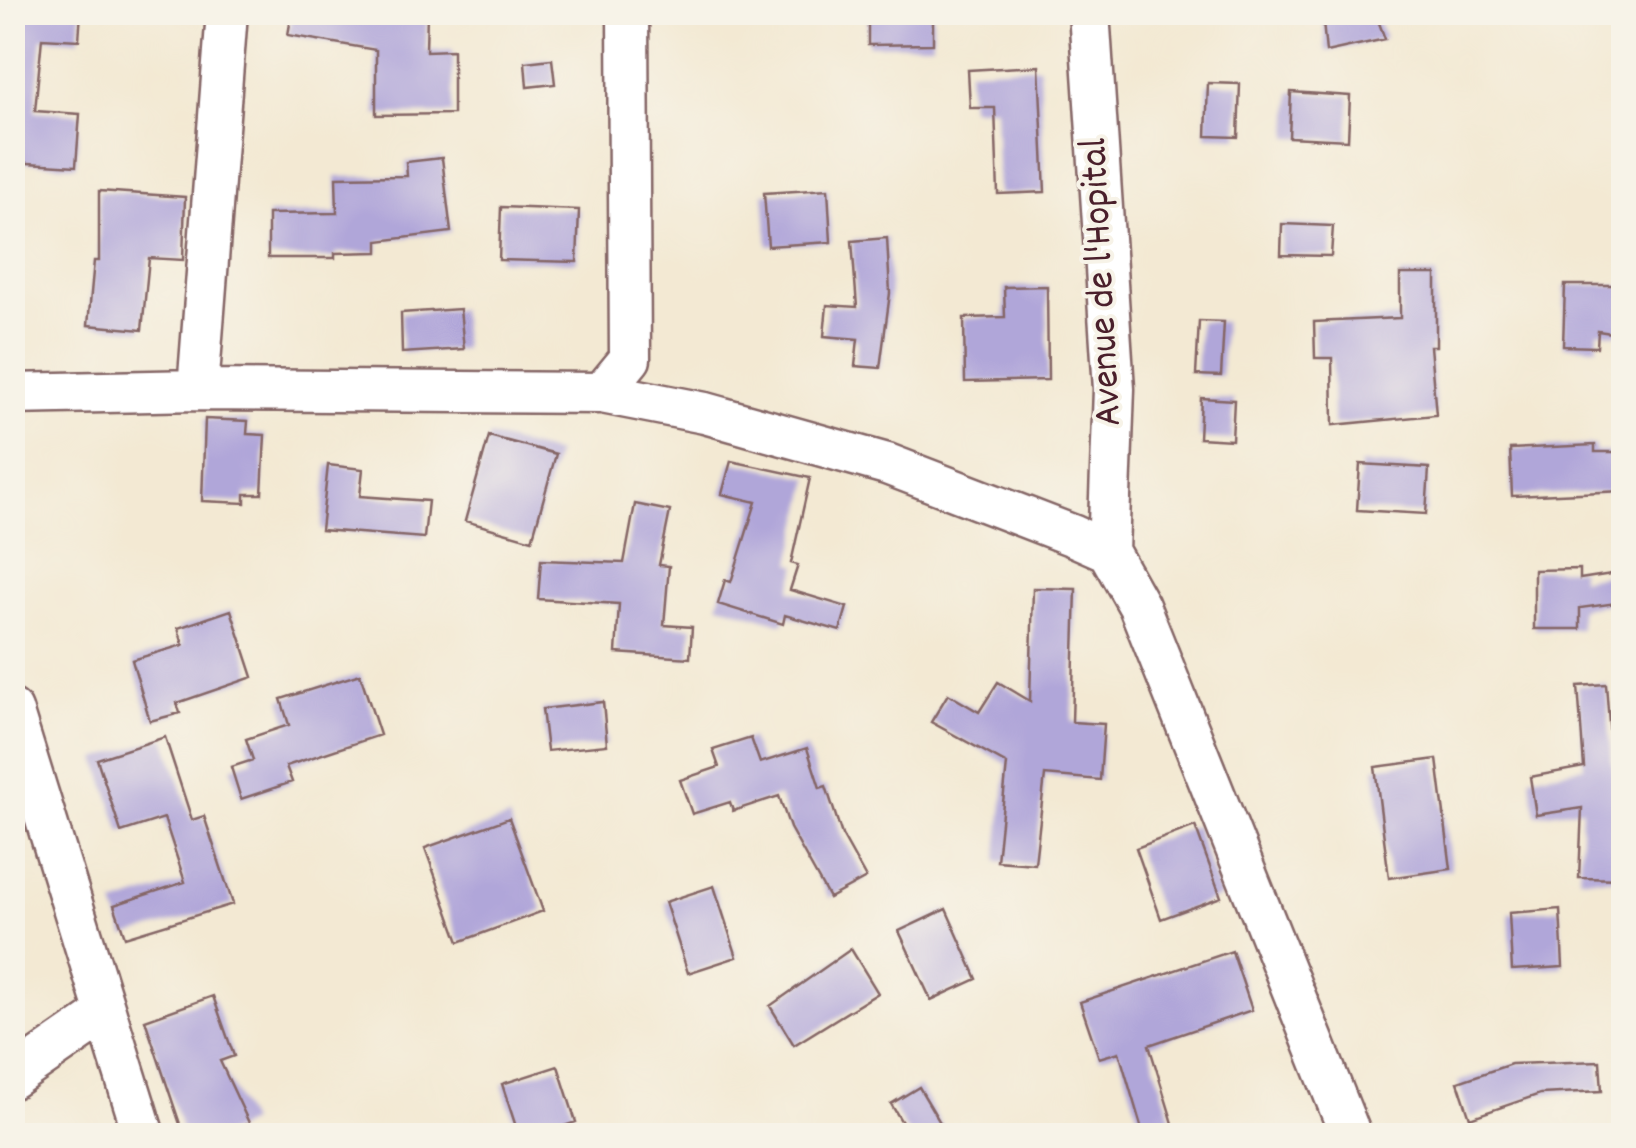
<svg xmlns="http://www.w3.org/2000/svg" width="1636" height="1148" font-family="Dekko,sans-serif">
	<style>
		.building { fill: #b0a6d9 }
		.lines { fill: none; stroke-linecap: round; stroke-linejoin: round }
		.street-casing { stroke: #856666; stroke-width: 45 }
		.street { stroke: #fff; stroke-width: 40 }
		.labels { text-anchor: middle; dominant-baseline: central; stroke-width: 8; stroke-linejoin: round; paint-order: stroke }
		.street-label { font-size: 40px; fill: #4a1f2b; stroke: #f7f3e8 }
	</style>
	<rect width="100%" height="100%" fill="#f7f3e8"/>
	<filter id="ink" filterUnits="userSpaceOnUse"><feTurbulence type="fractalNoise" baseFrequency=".01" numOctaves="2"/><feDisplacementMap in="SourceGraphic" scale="20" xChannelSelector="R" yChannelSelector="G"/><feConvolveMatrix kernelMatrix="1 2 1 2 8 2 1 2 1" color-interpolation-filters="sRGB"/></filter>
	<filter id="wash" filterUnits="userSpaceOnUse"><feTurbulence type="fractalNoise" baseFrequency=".0048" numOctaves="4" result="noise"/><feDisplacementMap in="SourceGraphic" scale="40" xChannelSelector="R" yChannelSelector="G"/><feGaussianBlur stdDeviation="2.25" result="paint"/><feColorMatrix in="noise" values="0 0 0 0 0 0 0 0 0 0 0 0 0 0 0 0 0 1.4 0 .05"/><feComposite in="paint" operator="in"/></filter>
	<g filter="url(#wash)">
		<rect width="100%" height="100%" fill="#f3e9d3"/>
		<g id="blocks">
			<path class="building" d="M 12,12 L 81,12 L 79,40 L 42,38 L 35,111 L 80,114 L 76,166 L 12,162 Z
				M 292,12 L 357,12 L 398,20 L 399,12 L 427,12 L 426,51 L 453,50 L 453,114 L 376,115 L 376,50 L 288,35 Z
				M 868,12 L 933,12 L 933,44 L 868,45 Z
				M 1322,12 L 1375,12 L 1385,39 L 1326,52 Z
				M 552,59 L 555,84 L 527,87 L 525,62 Z
				M 1039,66 L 1045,192 L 998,194 L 995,108 L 970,108 L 968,70 Z
				M 1208,83 L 1240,84 L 1238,137 L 1206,136 Z
				M 1291,92 L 1350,96 L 1348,140 L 1289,137 Z
				M 442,158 L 451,232 L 378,241 L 378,252 L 335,253 L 335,258 L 268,258 L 268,214 L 337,213 L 336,177 L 407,176 L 406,162 Z
				M 828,189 L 831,242 L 768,246 L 764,193 Z
				M 99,191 L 185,197 L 183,260 L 149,258 L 142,330 L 88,325 L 94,261 L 99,261 Z
				M 501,207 L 579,210 L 577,262 L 499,260 Z
				M 1282,224 L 1333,226 L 1331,256 L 1281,255 Z
				M 887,238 L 890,293 L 880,368 L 855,366 L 858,339 L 824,336 L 827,305 L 857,307 L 852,241 Z
				M 1400,274 L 1436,274 L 1436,346 L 1430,346 L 1436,415 L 1333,425 L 1332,358 L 1315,358 L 1314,322 L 1400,318 Z
				M 1565,285 L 1624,285 L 1624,335 L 1598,331 L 1597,347 L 1563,346 Z
				M 1047,286 L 1048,380 L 965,382 L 964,318 L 1005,317 L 1004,287 Z
				M 460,309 L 464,349 L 402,353 L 401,313 Z
				M 1199,321 L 1224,322 L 1221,376 L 1196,375 Z
				M 1201,398 L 1234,400 L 1232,440 L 1199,438 Z
				M 205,419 L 248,421 L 247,434 L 265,435 L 262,494 L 245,494 L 245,503 L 202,501 Z
				M 489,436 L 556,454 L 532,540 L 465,521 Z
				M 1595,445 L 1595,452 L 1624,452 L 1624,491 L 1512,496 L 1510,449 Z
				M 731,461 L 810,478 L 791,563 L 798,565 L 790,590 L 847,607 L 840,631 L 785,615 L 783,624 L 718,604 L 725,580 L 731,582 L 756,502 L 722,494 Z
				M 1360,464 L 1429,468 L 1426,514 L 1357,510 Z
				M 328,465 L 363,469 L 360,496 L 428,501 L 424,538 L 321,530 Z
				M 635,504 L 670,511 L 659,565 L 669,566 L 664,625 L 692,627 L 690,658 L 616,653 L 619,604 L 538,599 L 541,560 L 624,563 Z
				M 1580,569 L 1580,579 L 1624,572 L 1624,602 L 1580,608 L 1580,629 L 1534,629 L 1534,570 Z
				M 1033,588 L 1076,589 L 1072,722 L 1104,724 L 1100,780 L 1045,775 L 1035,864 L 997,861 L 1007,764 L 931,722 L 948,694 L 979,712 L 998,682 L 1030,701 Z
				M 231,610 L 253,677 L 177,703 L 180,713 L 150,721 L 132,660 L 183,645 L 178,628 Z
				M 360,674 L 380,735 L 286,766 L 292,782 L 241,799 L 231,767 L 253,760 L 246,739 L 289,725 L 281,699 Z
				M 1606,684 L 1612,762 L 1624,815 L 1624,879 L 1579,878 L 1582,808 L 1536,815 L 1530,777 L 1584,767 L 1578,686 Z
				M 603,702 L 607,745 L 547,751 L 542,709 Z
				M 165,737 L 192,820 L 204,816 L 233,904 L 125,937 L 114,905 L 185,882 L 164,818 L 121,832 L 97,759 Z
				M 751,738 L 760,763 L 807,748 L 820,788 L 826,786 L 842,835 L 866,878 L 829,898 L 790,828 L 779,796 L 733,811 L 730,802 L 692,814 L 680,780 L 719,767 L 713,750 Z
				M 1437,759 L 1451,869 L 1389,878 L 1375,767 Z
				M 509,818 L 543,911 L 459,942 L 425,848 Z
				M 1195,826 L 1221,897 L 1161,919 L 1136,848 Z
				M 714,886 L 737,957 L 688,973 L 665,902 Z
				M 946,909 L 977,979 L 931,1000 L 899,931 Z
				M 1560,909 L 1563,967 L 1512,970 L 1509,913 Z
				M 851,949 L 878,993 L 794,1045 L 770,1006 Z
				M 1232,951 L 1252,1010 L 1149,1045 L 1175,1130 L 1144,1136 L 1119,1052 L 1099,1058 L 1080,1002 Z
				M 213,996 L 234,1056 L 220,1061 L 249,1123 L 222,1136 L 184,1136 L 145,1020 Z
				M 1600,1061 L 1602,1091 L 1540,1094 L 1470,1118 L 1458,1082 L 1511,1064 Z
				M 558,1066 L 576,1122 L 535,1136 L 519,1136 L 502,1084 Z
				M 919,1087 L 948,1136 L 910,1136 L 891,1104 Z"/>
		</g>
	</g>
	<g filter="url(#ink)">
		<use href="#blocks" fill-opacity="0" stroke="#856666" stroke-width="2.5"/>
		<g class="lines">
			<g class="street-casing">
				<path id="street" d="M 1089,12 L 1114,389 L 1108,551
					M 198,390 L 227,12
					M 602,393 L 630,359 L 628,12
					M 12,394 L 198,390 L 602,393 L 705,413 L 887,464 L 1074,536 L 1108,551 L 1139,606 L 1351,1136
					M 12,710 L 144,1136
					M 12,1078 L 106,1013"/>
			</g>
			<use href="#street" class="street"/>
		</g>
	</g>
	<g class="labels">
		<g class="street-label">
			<text transform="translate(1104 282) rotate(-93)">Avenue de l'Hopital</text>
		</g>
	</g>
	<rect width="1636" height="1148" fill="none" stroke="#f7f3e8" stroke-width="50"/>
</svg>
